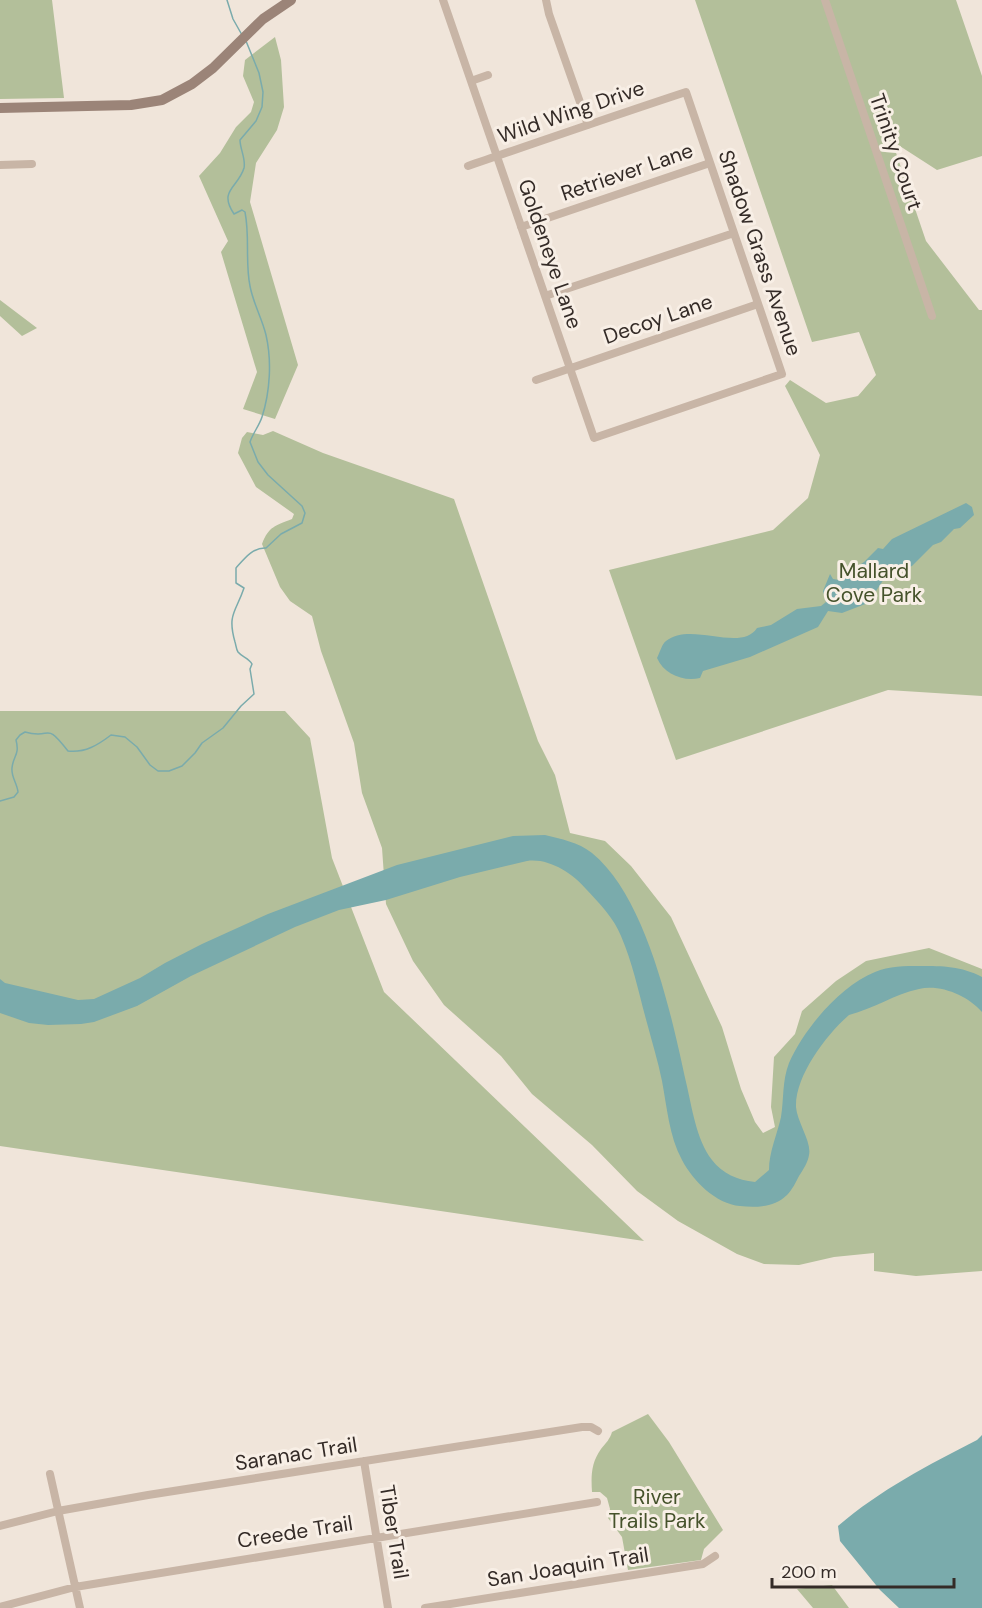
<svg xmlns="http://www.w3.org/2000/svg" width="982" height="1608" font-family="'DM Sans',sans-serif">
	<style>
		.green { fill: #b3bf9a }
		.water { fill: #7aabac }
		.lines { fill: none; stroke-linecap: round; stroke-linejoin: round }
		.stream { stroke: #7aabac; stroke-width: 1.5 }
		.street { stroke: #c8b5a6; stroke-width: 8 }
		.secondary { stroke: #9b8478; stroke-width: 10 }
		.labels { text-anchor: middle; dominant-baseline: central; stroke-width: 6; stroke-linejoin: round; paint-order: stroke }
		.street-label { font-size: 21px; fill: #342b27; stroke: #f8efe6 }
		.park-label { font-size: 21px; fill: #45522b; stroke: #f8efe6 }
	</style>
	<rect width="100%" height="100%" fill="#f0e5da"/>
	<path class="green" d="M 0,0 L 52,0 L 64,98 L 0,99 Z
		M 695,0 L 956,0 L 982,76 L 982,156 L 937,170 L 892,141 L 926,241 L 979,310 L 982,310 L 982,696 L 888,690 L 676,760 L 609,570 L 773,530 L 808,498 L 820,455 L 785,386 L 790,380 L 826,403 L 858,396 L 876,375 L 859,332 L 812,342 Z
		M 275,37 L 281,60 L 284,107 L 277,130 L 256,163 L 250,202 L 298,365 L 275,419 L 243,409 L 257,372 L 221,252 L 228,241 L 199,176 L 220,153 L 236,127 L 251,112 L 254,102 L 243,76 L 245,60 Z
		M 0,300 L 37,328 L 22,336 L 0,316 Z
		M 273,431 L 323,453 L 454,499 L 538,741 L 555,775 L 570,833 L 605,841 L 631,866 L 671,917 L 722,1027 L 741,1089 L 755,1122 L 763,1133 L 775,1127 L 771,1107 L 774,1057 L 795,1034 L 802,1011 L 836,981 L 866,961 L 929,948 L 982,969 L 982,1271 L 916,1276 L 874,1271 L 874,1253 L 834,1257 L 799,1265 L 764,1264 L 737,1254 L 678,1221 L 637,1191 L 592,1145 L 532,1094 L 501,1056 L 444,1005 L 413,961 L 386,904 L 382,848 L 362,793 L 354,743 L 321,651 L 312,616 L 290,601 L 280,587 L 262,544 C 269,526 275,526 292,519 L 294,514 L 256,487 L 238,453 L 242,438 L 247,432 L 263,435 Z
		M 0,711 L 285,711 L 310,738 L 332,858 L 384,992 L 644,1241 L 0,1146 Z
		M 648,1414 L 669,1442 L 723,1530 L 704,1549 L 701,1560 L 628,1570 L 622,1537 L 608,1518 L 610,1509 L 607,1498 L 600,1492 L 592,1492 C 591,1476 591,1463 601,1449 C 606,1443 610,1439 612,1432 Z
		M 832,1585 L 849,1608 L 813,1608 L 797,1589 Z"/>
	<path class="water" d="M 966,503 L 972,507 L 974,515 L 960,528 L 954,529 L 941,542 L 933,545 L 912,566 L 886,576 L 868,603 L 842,613 L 828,611 L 818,627 L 750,657 L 703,671 L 700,678 C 683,682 664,674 657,658 C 660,652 662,644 666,641 C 691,621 741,653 757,628 L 771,625 L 797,609 L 821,606 L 826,602 L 823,591 L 830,574 L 833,579 L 839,580 L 843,571 L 849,572 L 864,562 L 878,548 L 883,549 L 892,539 Z
		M 545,835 C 561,839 578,842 592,853 C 647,898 671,1014 686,1082 C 692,1107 696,1139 712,1160 C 723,1174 737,1180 755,1182 L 769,1170 C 769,1152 777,1135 781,1117 C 784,1099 782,1081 789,1063 C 804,1029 840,986 875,972 C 889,966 905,966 920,966 C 943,966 961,966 982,977 L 982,1012 C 968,996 941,984 919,989 C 895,994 873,1009 849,1015 C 826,1035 795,1076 796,1107 C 797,1122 812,1142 809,1155 C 808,1162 803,1170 799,1176 C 796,1182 792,1190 787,1195 C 775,1207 756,1208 740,1206 C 716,1204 693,1181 682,1160 C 669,1136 667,1107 662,1081 C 658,1061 652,1042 647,1023 C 639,994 633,964 621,936 C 614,918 599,903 586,889 C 572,873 549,858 527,861 L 460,877 L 386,900 L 339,910 L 295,927 L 191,976 L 137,1006 L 94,1022 L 81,1024 L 48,1025 L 29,1023 L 0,1013 L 0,979 L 5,983 L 78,1000 L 94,999 L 140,978 L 165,963 L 202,944 L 268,914 L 397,865 L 513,836 Z
		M 982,1435 L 982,1608 L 899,1608 L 880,1590 L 840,1541 L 838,1526 C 880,1490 928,1465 977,1440 Z"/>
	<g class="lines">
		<path class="stream" d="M 227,0 L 233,19 L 242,35
			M 0,801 L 14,797 L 18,792 C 17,783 11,777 12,768 C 13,756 20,755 16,740 L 20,735 L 25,732 C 53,740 44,720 68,751 C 85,753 98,745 111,735 L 125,737 L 137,747 L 150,765 L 158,771 L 169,771 L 182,766 L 195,753 L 202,743 L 223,728 L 241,706 L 254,694 L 250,669 L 252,664 C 249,658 242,657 238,652 C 236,649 236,645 235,642 C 227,614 236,612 244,588 L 236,583 L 236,568 C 244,559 253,547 266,548 L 281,534 L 302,523 L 305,513 L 302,506 L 268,475 L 258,462 L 250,442 C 253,433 259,426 262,417 C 270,392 272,361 266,335 C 262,318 253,303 250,286 C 245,262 250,237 245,212 L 242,210 L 234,214 C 218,190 238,188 244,168 C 246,159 240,149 240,140 L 256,121 L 262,107 L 263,92 L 259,73 L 246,41"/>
		<path class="street" d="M 443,0 L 594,438 L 782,374 L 686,92 C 613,116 541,141 468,166
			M 546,0 L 549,14 L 588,125
			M 825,0 L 932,316
			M 471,81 L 488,75
			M 0,165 L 32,164
			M 521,227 L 710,163
			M 545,296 L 734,233
			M 536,380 L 758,304
			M 364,1461 L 388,1608
			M 50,1474 L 80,1608
			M 0,1526 L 58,1511 L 148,1495 L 582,1427 L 591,1427 L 598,1431
			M 0,1607 L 75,1587 L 597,1502
			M 425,1608 L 703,1564 L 715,1556"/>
		<path class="secondary" d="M 0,108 L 131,105 L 162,100 L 192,84 L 213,68 L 263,19 L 291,0"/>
	</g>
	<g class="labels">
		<g class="street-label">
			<text transform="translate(571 112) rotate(-19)">Wild Wing Drive</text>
			<text transform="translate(896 152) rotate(71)">Trinity Court</text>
			<text transform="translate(627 172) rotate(-19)">Retriever Lane</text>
			<text transform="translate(760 253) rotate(71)">Shadow Grass Avenue</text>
			<text transform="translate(550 254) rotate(71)">Goldeneye Lane</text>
			<text transform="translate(658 319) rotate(-19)">Decoy Lane</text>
			<text transform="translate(296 1454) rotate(-9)">Saranac Trail</text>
			<text transform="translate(295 1532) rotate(-9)">Creede Trail</text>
			<text transform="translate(394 1532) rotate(81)">Tiber Trail</text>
			<text transform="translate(568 1567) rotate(-9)">San Joaquin Trail</text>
		</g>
		<g class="park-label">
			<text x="874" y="571">Mallard<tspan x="874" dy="24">Cove Park</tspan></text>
			<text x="657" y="1497">River<tspan x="657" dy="24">Trails Park</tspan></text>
		</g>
	</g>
	<path d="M772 1578v9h182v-9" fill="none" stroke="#342b27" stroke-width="3"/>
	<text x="781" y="1578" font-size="18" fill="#342b27" stroke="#f8efe6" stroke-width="4.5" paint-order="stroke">200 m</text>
</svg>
